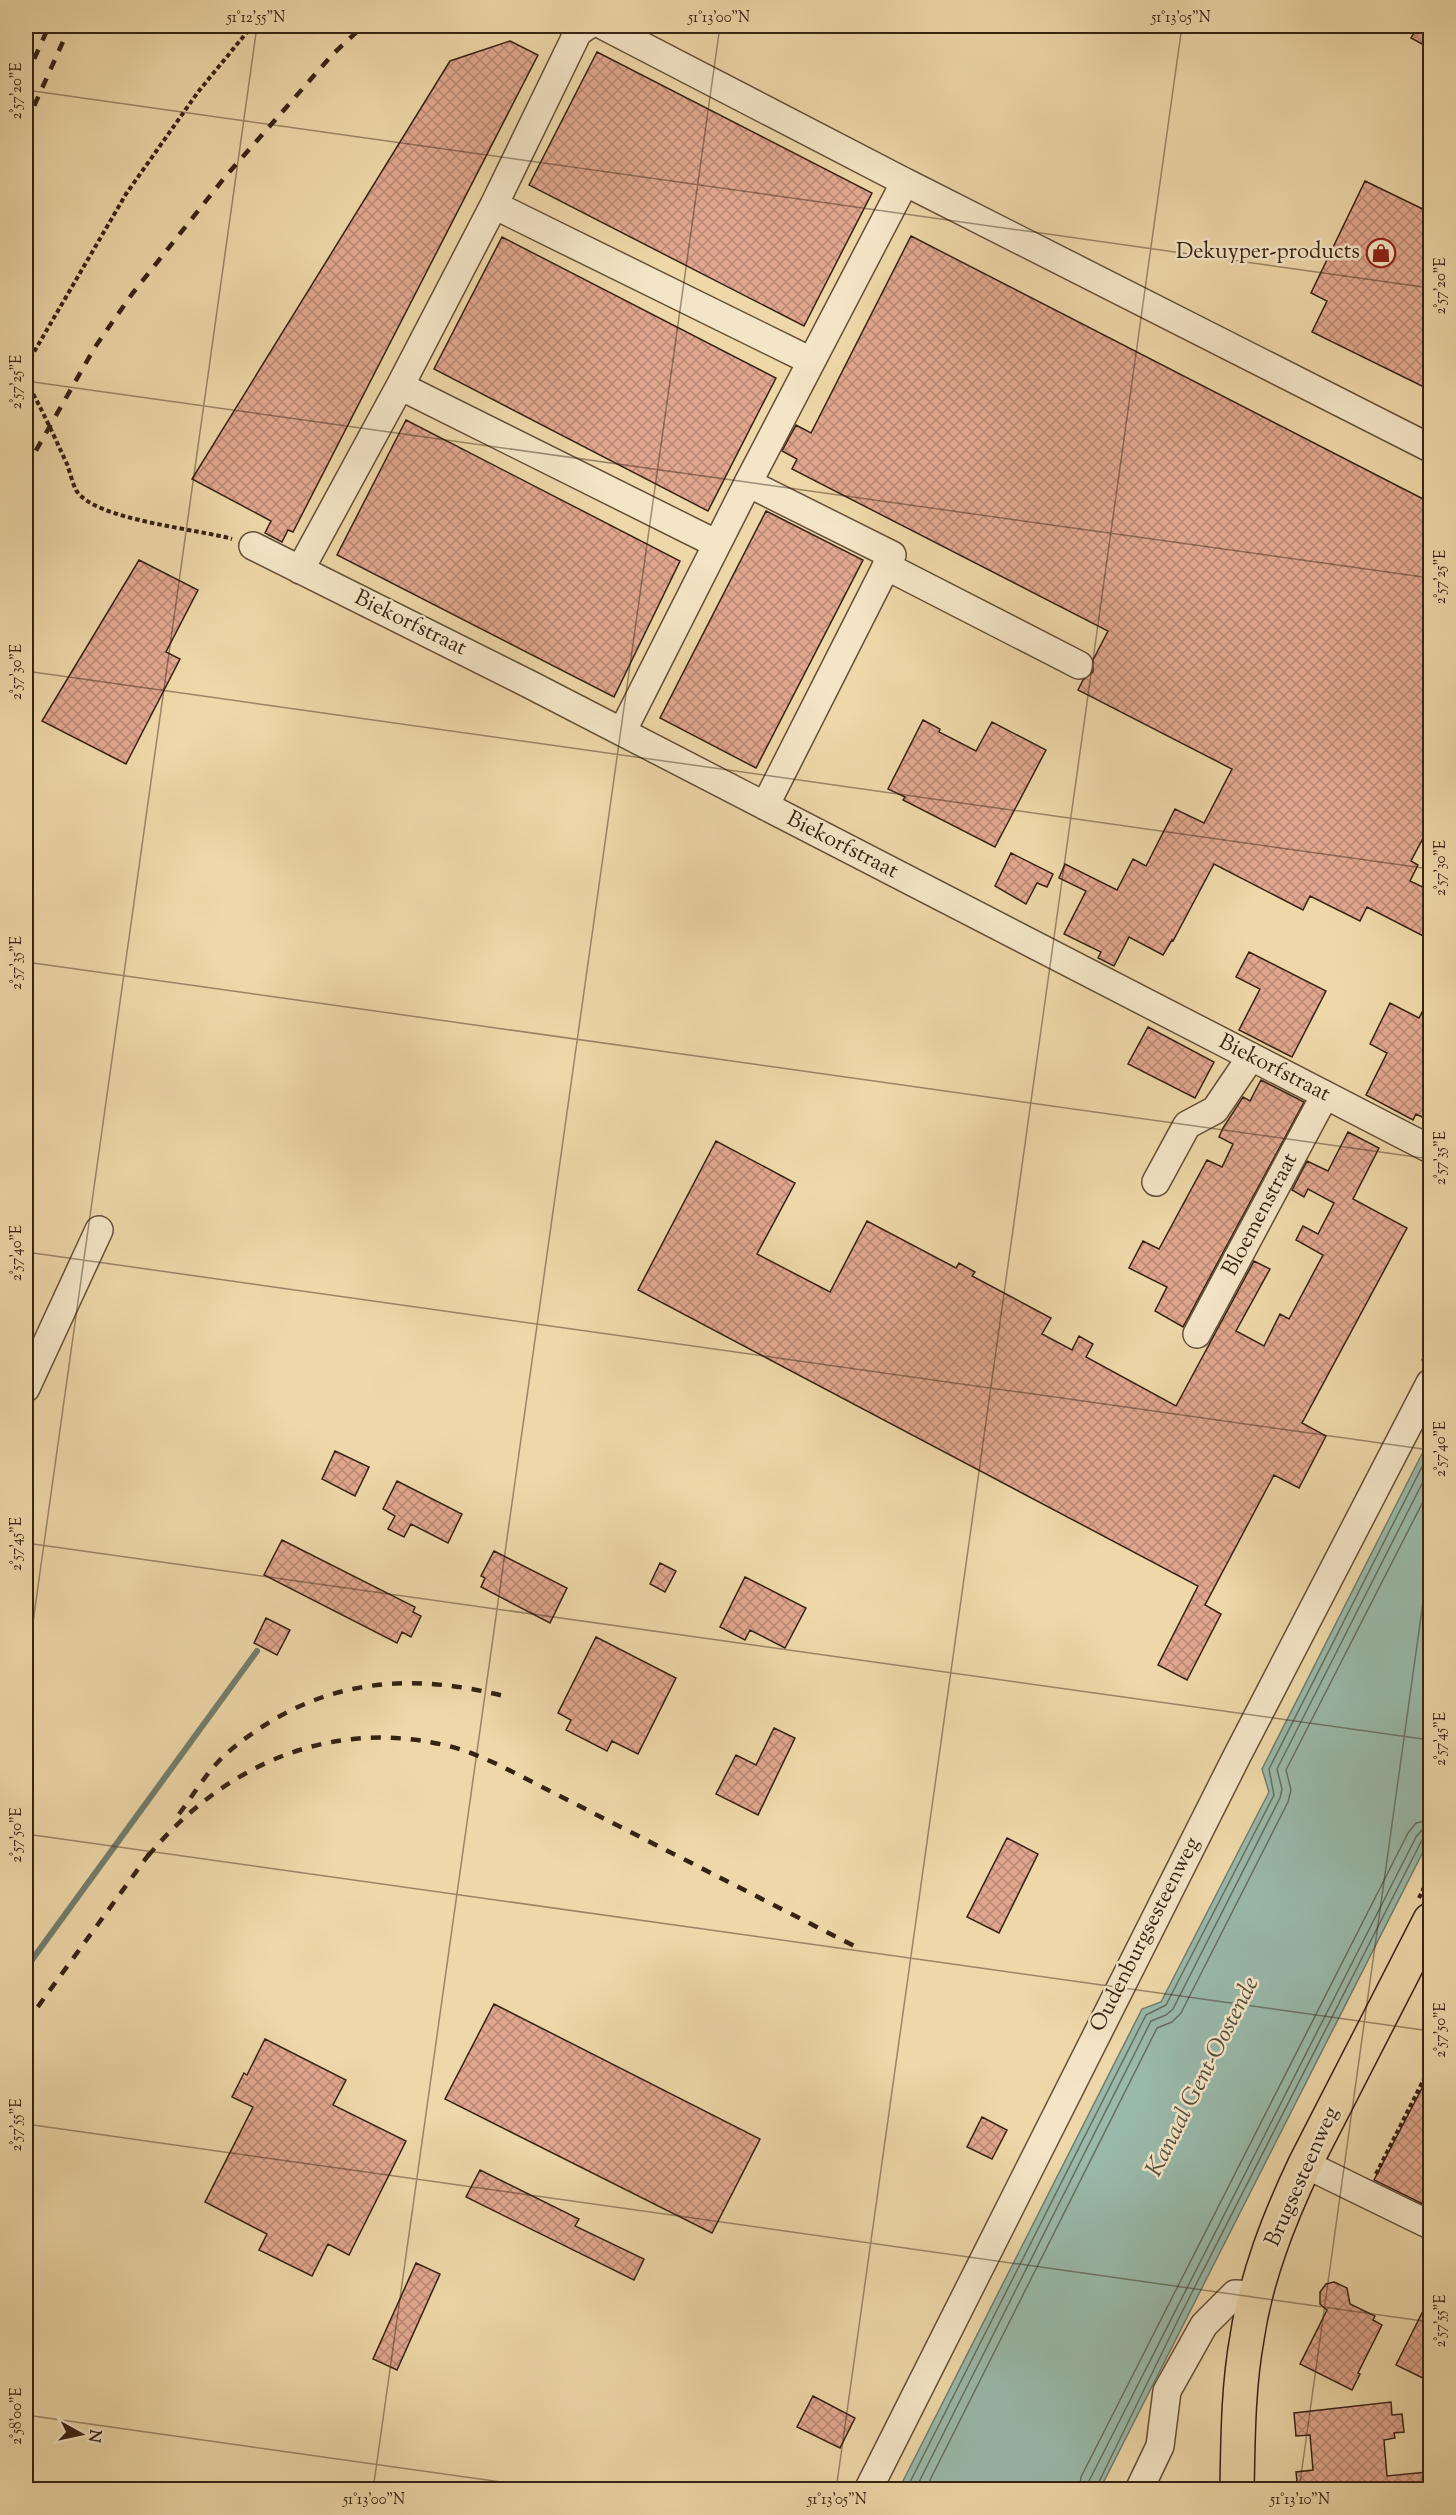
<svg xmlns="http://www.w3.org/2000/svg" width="1456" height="2515" font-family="'Sorts Mill Goudy',serif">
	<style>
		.water { fill: #99b9aa; stroke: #717d6e; stroke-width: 1.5 }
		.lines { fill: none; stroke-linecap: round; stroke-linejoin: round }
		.shore { stroke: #686e5e; stroke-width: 1.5 }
		.stream { stroke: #717d6e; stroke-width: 6 }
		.building { fill: url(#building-cross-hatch); stroke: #362213; stroke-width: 1.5 }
		.minor-casing { stroke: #644f38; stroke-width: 30 }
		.major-casing { stroke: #362213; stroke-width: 36 }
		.path { stroke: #362213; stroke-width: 4; stroke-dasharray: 4.5 3; stroke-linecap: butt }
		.minor { stroke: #f4e5c6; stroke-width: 27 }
		.major { stroke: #eed7a8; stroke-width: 33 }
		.rail { stroke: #362213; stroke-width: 4.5; stroke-dasharray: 10 10; stroke-linecap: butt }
		.ticks { fill: none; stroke: #362213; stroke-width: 1.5; stroke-opacity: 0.45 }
		.labels { text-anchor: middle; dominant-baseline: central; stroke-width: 5; stroke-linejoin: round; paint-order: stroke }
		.poi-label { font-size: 22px; fill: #362213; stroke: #f4e5c6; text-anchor: end }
		.street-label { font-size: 22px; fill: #362213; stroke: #f4e5c6 }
		.water-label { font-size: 24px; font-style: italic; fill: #544f40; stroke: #f4e5c6 }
		.neatline { fill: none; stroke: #362213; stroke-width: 2 }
		.ticks-label { font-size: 15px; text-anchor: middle; fill: #362213 }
	</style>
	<defs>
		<pattern id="building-cross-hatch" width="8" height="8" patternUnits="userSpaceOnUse" patternTransform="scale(1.5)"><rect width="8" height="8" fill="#e1a78e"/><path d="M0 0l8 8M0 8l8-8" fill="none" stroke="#b78873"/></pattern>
	</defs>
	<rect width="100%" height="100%" fill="#eed7a8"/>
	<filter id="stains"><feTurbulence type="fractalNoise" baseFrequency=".00333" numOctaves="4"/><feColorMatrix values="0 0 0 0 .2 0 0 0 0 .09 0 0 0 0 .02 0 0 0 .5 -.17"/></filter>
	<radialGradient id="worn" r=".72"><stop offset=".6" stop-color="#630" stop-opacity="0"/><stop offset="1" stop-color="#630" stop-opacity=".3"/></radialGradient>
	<path class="water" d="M 1430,1438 L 1430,1838 L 1100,2489 L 899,2489 L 1142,2009 L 1161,2002 L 1269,1792 L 1262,1769 Z"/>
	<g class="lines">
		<path class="shore" d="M 906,2490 L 1146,2015 L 1166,2005 L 1274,1795 L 1269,1769 L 1430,1451
			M 915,2490 L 1151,2021 L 1166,2015 L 1173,2009 L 1280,1798 L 1282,1789 L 1277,1769 L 1430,1468
			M 925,2490 L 1157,2028 L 1172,2022 L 1181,2013 L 1288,1802 L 1291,1790 L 1286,1770 L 1430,1488
			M 1079,2490 L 1081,2477 L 1408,1833 L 1416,1823 L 1430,1820
			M 1088,2490 L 1089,2481 L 1416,1837 L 1422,1830 L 1430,1829
			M 1095,2490 L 1181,2314 L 1422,1840 L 1430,1836"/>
		<path class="stream" d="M 26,1968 L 257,1651"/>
	</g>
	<path class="building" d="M 1418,26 L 1431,26 L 1431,49 L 1411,38 Z
		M 510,41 L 538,55 L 293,532 L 288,530 L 282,542 L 265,533 L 271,521 L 192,479 L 450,61 Z
		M 597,52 L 872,193 L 804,326 L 529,185 Z
		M 1365,181 L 1431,213 L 1431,379 L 1426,388 L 1312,332 L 1327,301 L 1311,293 Z
		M 911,236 L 1431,503 L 1431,823 L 1411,861 L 1418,865 L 1410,881 L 1431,891 L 1431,940 L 1367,907 L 1360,921 L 1310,896 L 1303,910 L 1214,864 L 1173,941 L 1172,940 L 1163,955 L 1129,937 L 1114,966 L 1098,958 L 1101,952 L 1064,934 L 1086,891 L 1059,878 L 1065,864 L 1117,890 L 1133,859 L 1146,866 L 1175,809 L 1204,823 L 1232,769 L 1078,690 L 1083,680 L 1093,672 L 1093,660 L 1108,631 L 792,469 L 797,459 L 782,451 L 796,425 L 811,433 Z
		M 502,237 L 776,378 L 708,511 L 434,369 Z
		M 406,420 L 680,561 L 614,697 L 337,555 Z
		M 766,511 L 863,560 L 756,768 L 660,718 Z
		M 139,560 L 198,590 L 166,652 L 180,659 L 126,764 L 42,721 Z
		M 923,720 L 940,729 L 939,732 L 976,751 L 992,722 L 1046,750 L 995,847 L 903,800 L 905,797 L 888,789 Z
		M 1011,853 L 1053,874 L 1047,887 L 1037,883 L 1026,904 L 995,886 Z
		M 1249,952 L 1326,991 L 1292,1057 L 1239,1030 L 1260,989 L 1236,977 Z
		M 1431,995 L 1431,1106 L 1424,1118 L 1416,1114 L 1413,1120 L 1366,1095 L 1387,1053 L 1370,1044 L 1390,1003 L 1419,1018 Z
		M 1148,1027 L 1214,1062 L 1195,1098 L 1128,1064 Z
		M 1261,1080 L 1304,1102 L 1183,1327 L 1155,1311 L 1167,1287 L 1129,1268 L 1143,1241 L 1159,1249 L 1207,1160 L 1222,1167 L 1233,1144 L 1219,1137 L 1223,1128 L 1243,1097 L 1250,1101 Z
		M 1348,1132 L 1379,1148 L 1353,1199 L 1407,1228 L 1302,1423 L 1326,1436 L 1299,1488 L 1274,1475 L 1205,1605 L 1221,1614 L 1187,1680 L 1158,1665 L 1198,1586 L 638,1290 L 716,1141 L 795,1183 L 757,1254 L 830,1292 L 867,1221 L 956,1268 L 959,1263 L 975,1272 L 972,1276 L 1051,1318 L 1042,1334 L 1072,1350 L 1079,1336 L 1093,1344 L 1086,1357 L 1176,1406 L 1254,1261 L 1270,1269 L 1236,1331 L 1264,1346 L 1280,1314 L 1289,1319 L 1323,1255 L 1296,1240 L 1303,1226 L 1318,1234 L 1334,1203 L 1308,1189 L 1304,1197 L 1292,1190 L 1307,1161 L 1328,1171 Z
		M 335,1451 L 369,1467 L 355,1496 L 322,1479 Z
		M 397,1481 L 462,1514 L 448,1543 L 411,1524 L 404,1537 L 388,1529 L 395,1516 L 383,1509 Z
		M 282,1540 L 415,1607 L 413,1612 L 421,1616 L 411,1637 L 402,1632 L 397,1643 L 264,1575 Z
		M 494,1551 L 567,1588 L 550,1623 L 481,1587 L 485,1578 L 481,1576 Z
		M 660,1563 L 676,1571 L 665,1592 L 650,1584 Z
		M 745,1577 L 806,1608 L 785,1648 L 750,1630 L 745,1640 L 720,1627 Z
		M 266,1618 L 290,1630 L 277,1655 L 254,1643 Z
		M 596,1637 L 676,1678 L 638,1754 L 612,1741 L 607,1751 L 566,1730 L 571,1720 L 558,1713 Z
		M 774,1728 L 795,1738 L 758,1815 L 716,1794 L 736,1755 L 756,1765 Z
		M 1007,1838 L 1038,1854 L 999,1933 L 967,1917 Z
		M 494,2004 L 760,2139 L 712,2233 L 445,2099 Z
		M 265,2039 L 346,2080 L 333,2105 L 406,2141 L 349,2255 L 328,2244 L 312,2276 L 259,2250 L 267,2234 L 205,2202 L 253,2107 L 232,2097 L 244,2073 L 247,2075 Z
		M 1431,2071 L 1431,2208 L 1374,2180 Z
		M 982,2117 L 1007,2130 L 992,2159 L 967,2147 Z
		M 480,2170 L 579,2219 L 575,2226 L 644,2259 L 634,2280 L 466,2197 Z
		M 416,2263 L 440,2274 L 397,2370 L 373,2359 Z
		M 1334,2282 L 1347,2288 L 1350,2304 L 1375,2316 L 1373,2320 L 1382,2325 L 1358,2373 L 1360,2374 L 1352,2390 L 1300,2364 L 1327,2310 L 1320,2304 L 1320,2292 L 1326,2284 Z
		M 1431,2295 L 1431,2382 L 1396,2365 Z
		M 813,2396 L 855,2418 L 840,2448 L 797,2427 Z
		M 1391,2402 L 1392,2415 L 1402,2414 L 1404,2432 L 1394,2433 L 1395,2438 L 1384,2440 L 1387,2476 L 1427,2472 L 1429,2490 L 1298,2490 L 1296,2472 L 1313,2470 L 1310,2435 L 1296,2436 L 1294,2413 Z"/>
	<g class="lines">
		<g class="minor-casing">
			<path id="minor" d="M 604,26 L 905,182
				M 494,205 L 578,32 L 587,26
				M 400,386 L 717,544
				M 253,546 L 529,684 L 1430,1149
				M 886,566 L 1079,665
				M 300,570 L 400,386 L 494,205 L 811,361
				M 622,732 L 748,483
				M 765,806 L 892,555 L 748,483 L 905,182 L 1430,448
				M 1156,1182 L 1187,1125 L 1215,1110 L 1251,1057
				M 1197,1334 L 1325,1095
				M 26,1388 L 99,1230
				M 1305,2164 L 1430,2225
				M 868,2490 L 1238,1754 L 1430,1383
				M 1139,2490 L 1160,2446 L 1167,2391 L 1204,2325 L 1235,2294 L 1256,2295"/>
		</g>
		<g class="major-casing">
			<path id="major" d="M 1237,2490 C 1238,2439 1238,2388 1247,2338 C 1256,2277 1279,2219 1305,2164 L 1430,1920"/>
		</g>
		<path class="path" d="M 26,372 L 27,364 L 126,194 L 198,92 L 252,26
			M 26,381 C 41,407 54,436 67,464 C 70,472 72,482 76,490 C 93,520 199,529 232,539
			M 1423,1361 L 1430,1346
			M 1419,1898 L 1430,1875
			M 1376,2174 L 1430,2067"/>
		<use href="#minor" class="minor"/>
		<use href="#major" class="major"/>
		<path class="rail" d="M 26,50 L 37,26
			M 26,77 L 49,26
			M 26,124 L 70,26
			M 26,468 L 95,347 L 132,294 L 225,177 L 333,54 L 363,26
			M 179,1814 C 192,1797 203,1778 218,1762 C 231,1748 248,1736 265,1725 C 342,1676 423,1675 508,1697
			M 148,1856 C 222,1767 327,1718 444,1745 C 463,1749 481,1757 499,1765 L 862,1950
			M 26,2023 L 152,1850"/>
	</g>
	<path class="ticks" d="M 26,90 L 1430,288M 26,381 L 1430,578M 26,671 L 1430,869M 26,962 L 1430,1159M 26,1252 L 1430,1450M 26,1543 L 1430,1740M 26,1672 L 257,26M 26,1834 L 1430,2031M 26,2124 L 1430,2322M 26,2415 L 557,2490M 373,2490 L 720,26M 836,2490 L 1182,26M 1299,2490 L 1430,1552"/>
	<defs>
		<g id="shop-ring" transform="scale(1.5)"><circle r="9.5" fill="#f4e5c6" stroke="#8f2418" stroke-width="1.5"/><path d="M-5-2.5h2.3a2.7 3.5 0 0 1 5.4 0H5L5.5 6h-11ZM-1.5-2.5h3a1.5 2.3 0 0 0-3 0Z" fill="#8f2418"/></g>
	</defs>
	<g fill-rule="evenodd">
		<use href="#shop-ring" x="1381" y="253"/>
	</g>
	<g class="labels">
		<g class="poi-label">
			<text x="1360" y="253">Dekuyper-products</text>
		</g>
		<g class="street-label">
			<text transform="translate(410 624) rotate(26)">Biekorfstraat</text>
			<text transform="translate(842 846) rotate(27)">Biekorfstraat</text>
			<text transform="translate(1274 1069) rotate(27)">Biekorfstraat</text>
			<text transform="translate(1261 1215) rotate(-62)">Bloemenstraat</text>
			<text transform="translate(1146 1935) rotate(-63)">Oudenburgsesteenweg</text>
			<text transform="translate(1303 2177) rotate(-66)">Brugsesteenweg</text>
		</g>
		<g class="water-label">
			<text transform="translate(1203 2077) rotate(-63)">Kanaal Gent-Oostende</text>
		</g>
	</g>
	<rect width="1456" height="2515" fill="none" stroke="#eed7a8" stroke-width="66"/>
	<g transform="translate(81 2434) rotate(98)" stroke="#f4e5c6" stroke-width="4.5" paint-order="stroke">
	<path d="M0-4.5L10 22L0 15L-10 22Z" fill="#362213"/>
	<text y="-9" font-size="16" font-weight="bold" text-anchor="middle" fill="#362213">N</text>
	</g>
	<rect x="33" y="33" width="1390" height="2449" class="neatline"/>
	<g class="ticks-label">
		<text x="256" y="22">51°12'55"N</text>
		<text x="719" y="22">51°13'00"N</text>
		<text x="1181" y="22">51°13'05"N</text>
		<text transform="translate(16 91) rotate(-90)" y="5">2°57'20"E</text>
		<text transform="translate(1440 286) rotate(-90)" y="5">2°57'20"E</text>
		<text transform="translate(16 382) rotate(-90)" y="5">2°57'25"E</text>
		<text transform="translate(1440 577) rotate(-90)" y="5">2°57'25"E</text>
		<text transform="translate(16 672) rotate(-90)" y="5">2°57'30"E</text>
		<text transform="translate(1440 868) rotate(-90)" y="5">2°57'30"E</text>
		<text transform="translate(16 963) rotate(-90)" y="5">2°57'35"E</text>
		<text transform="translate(1440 1158) rotate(-90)" y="5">2°57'35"E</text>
		<text transform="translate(16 1253) rotate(-90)" y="5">2°57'40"E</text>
		<text transform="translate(1440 1449) rotate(-90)" y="5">2°57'40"E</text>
		<text transform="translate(16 1544) rotate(-90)" y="5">2°57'45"E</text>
		<text transform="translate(1440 1739) rotate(-90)" y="5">2°57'45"E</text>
		<text transform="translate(16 1835) rotate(-90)" y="5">2°57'50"E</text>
		<text transform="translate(1440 2030) rotate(-90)" y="5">2°57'50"E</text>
		<text transform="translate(16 2125) rotate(-90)" y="5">2°57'55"E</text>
		<text transform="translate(1440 2321) rotate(-90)" y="5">2°57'55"E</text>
		<text transform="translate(16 2416) rotate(-90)" y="5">2°58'00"E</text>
		<text x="374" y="2504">51°13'00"N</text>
		<text x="837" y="2504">51°13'05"N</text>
		<text x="1300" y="2504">51°13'10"N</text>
	</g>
	<rect width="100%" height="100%" filter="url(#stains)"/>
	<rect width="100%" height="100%" fill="url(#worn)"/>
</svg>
